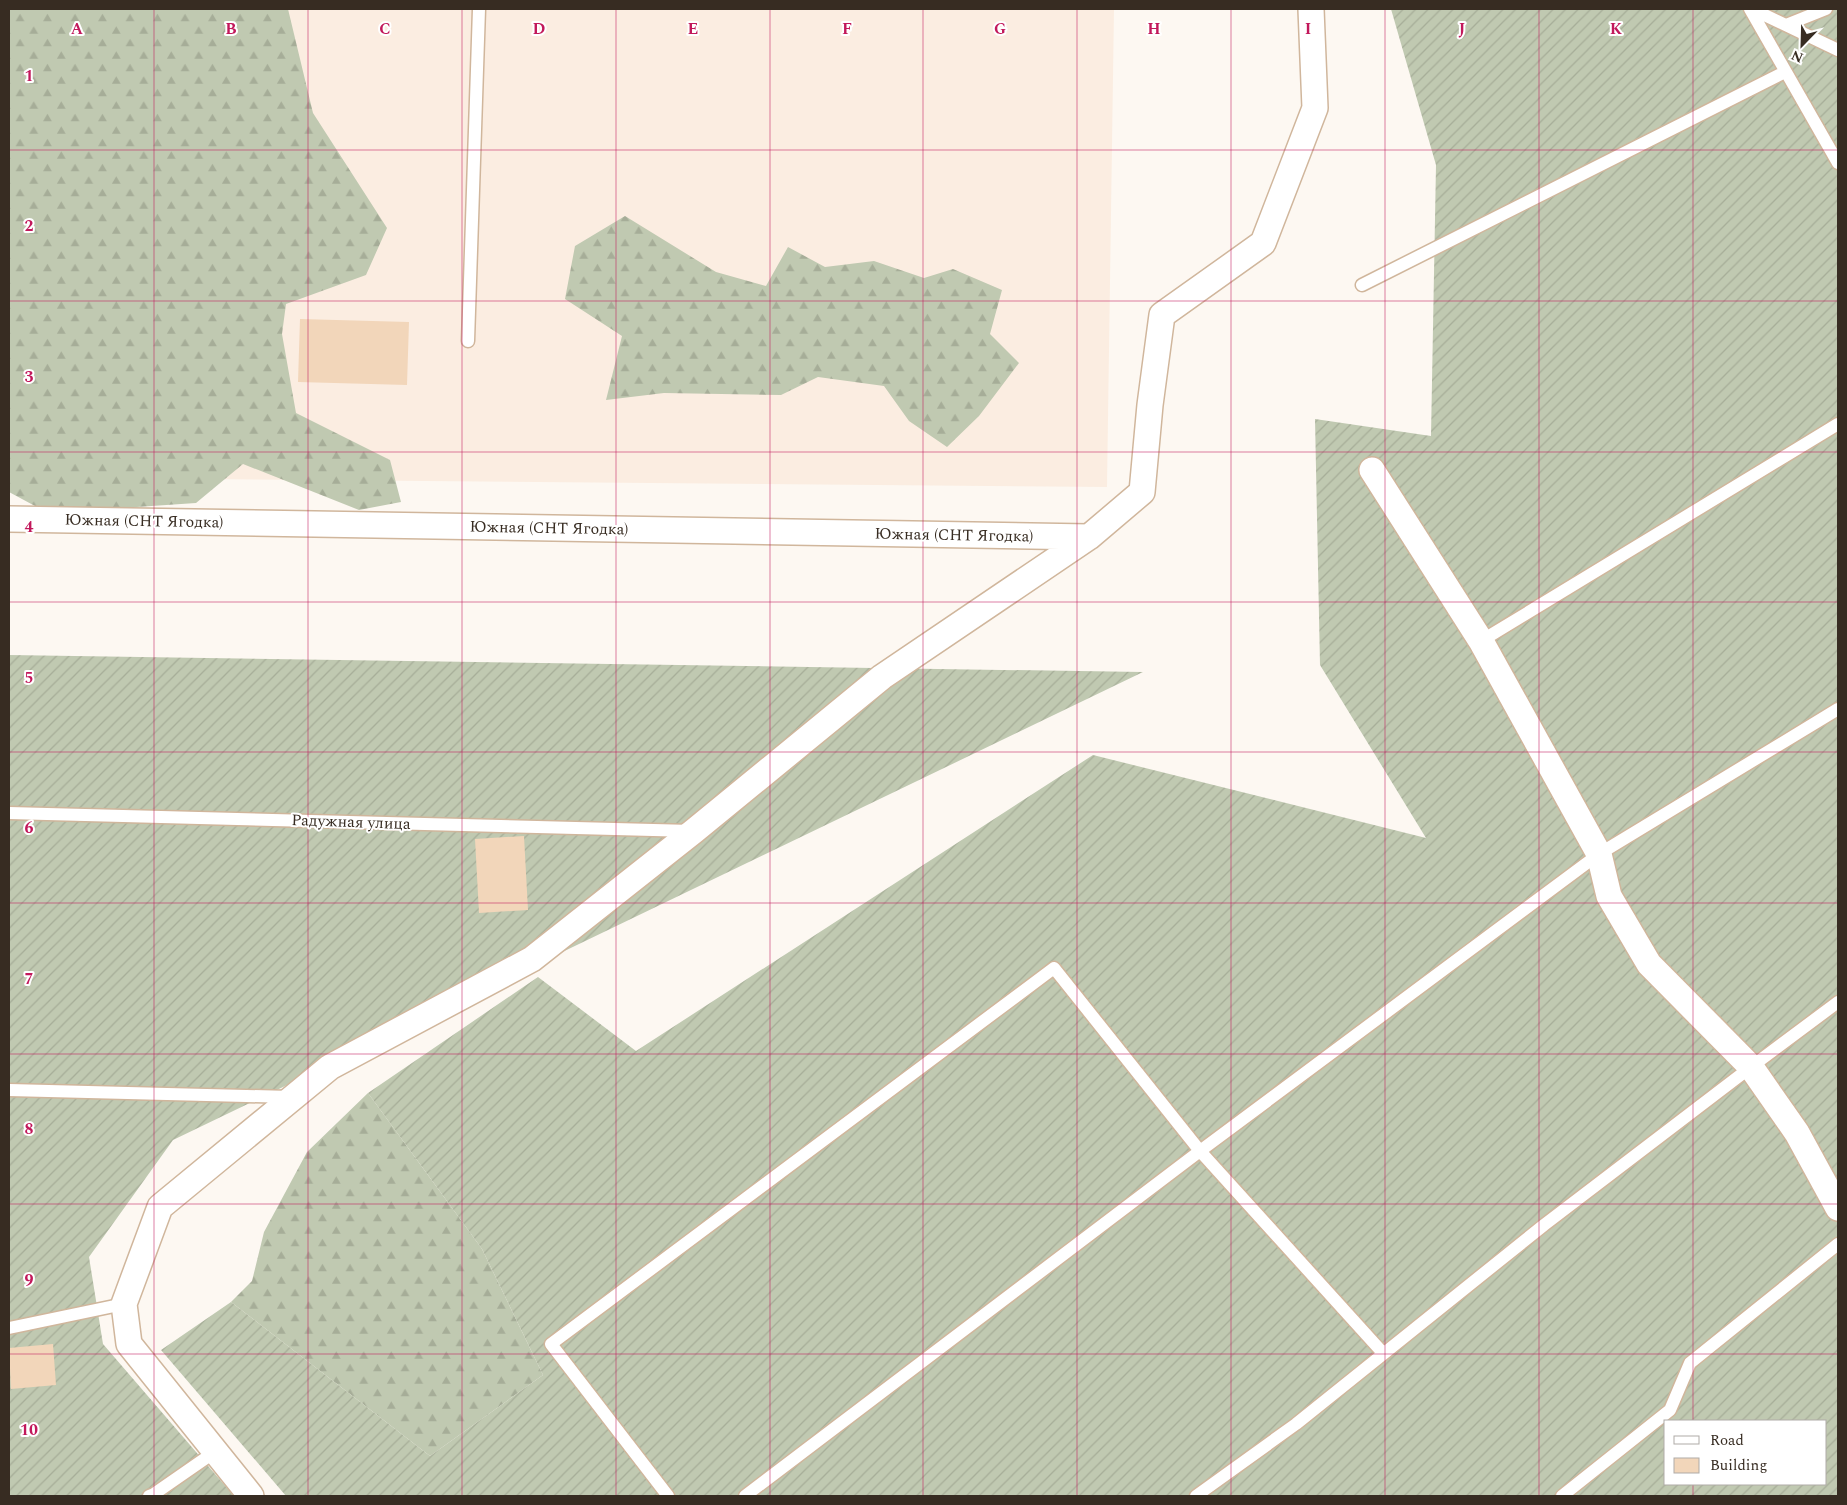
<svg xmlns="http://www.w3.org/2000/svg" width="1847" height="1505" font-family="Spectral,serif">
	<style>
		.built { fill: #fbede1 }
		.forest { fill: url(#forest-firs) }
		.garden { fill: url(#garden-furrows); fill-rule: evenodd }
		.building { fill: #f2d6ba }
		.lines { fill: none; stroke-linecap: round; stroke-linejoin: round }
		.lane-casing { stroke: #d0b69c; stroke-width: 15 }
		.street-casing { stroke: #d0b69c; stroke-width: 28 }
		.lane { stroke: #fff; stroke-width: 12 }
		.street { stroke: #fff; stroke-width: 25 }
		.grid { fill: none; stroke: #c2185b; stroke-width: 1; stroke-opacity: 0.55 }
		.labels { text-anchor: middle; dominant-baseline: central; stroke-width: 4; stroke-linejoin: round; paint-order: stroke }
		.street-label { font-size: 16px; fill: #372c22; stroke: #fff }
		.grid-label { font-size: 16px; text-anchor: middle; font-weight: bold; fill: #c2185b; stroke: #fff; stroke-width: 4; stroke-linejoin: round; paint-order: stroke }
	</style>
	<defs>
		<pattern id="forest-firs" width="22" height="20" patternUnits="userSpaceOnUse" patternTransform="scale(1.25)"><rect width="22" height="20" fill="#c0c9b1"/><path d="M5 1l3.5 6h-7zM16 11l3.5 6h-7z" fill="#a6ad98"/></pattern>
		<pattern id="garden-furrows" width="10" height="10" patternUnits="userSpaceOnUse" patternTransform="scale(1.25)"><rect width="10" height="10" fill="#c0c9b1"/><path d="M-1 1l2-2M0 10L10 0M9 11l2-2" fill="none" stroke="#a6ad98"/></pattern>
	</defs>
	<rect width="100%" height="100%" fill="#fdf8f2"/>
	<path class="built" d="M 105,9 L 1114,9 L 1107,487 L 89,478 Z"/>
	<path class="forest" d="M 9,9 L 288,9 L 313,113 L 387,228 L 366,275 L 286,304 L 282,334 L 296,413 L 390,460 L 401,502 L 359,510 L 243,464 L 196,503 L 48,513 L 9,492 Z
		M 625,216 L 716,272 L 766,286 L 788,247 L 825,267 L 874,261 L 924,278 L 953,269 L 1002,290 L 990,334 L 1019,363 L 979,416 L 947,447 L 909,421 L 884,386 L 818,377 L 781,395 L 664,393 L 606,400 L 622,336 L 565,299 L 575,246 Z
		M 368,1093 L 482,1249 L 543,1375 L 430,1456 L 231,1302 L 252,1281 L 264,1232 L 307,1152 Z"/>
	<path class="garden" d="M 1391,9 L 1838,9 L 1838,1496 L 286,1496 L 161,1350 L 231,1302 L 430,1456 L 543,1375 L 482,1249 L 368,1093 L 538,977 L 636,1051 L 1093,755 L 1426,838 L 1320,665 L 1315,419 L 1431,436 L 1436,165 ZM 1666,1421 L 1826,1421 L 1826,1484 L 1666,1484 Z
		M 9,655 L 1143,672 L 173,1140 L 89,1257 L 103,1344 L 234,1496 L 9,1496 Z"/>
	<path class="building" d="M 300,319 L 409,322 L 407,385 L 298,382 Z
		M 524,836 L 528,910 L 479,913 L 475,839 Z
		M 53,1344 L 56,1385 L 11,1389 L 9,1348 Z"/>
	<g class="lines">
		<g class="lane-casing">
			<path id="lane" d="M 1750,9 L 1838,163
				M 1752,9 L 1838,50
				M 1786,25 L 1826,9
				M 1362,285 L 1785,72
				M 468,341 L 479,9
				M 1481,641 L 1838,424
				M 9,813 L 692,831
				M 9,1090 L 291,1097
				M 9,1328 L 124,1304
				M 149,1496 L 154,1494 L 216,1451
				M 668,1496 L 551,1344 L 1054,968 L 1200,1151 L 1383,1353
				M 745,1496 L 1200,1151 L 1599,854 L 1838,709
				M 1196,1496 L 1296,1424 L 1544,1225 L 1751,1067 L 1838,1002
				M 1562,1496 L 1670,1410 L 1690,1363 L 1838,1244"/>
		</g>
		<g class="street-casing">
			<path id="street" d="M 1372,470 L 1481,641 L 1599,854 L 1609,896 L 1649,964 L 1751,1067 L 1797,1133 L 1838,1208
				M 9,519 L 1089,537
				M 251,1496 L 129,1344 L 124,1304 L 160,1207 L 330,1067 L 532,959 L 694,831 L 882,677 L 1089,537 L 1142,492 L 1150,405 L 1162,315 L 1263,243 L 1315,108 L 1311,9"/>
		</g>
		<use href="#lane" class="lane"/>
		<use href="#street" class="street"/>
	</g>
	<path class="grid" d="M 154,9 L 154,1496M 308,9 L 308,1496M 462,9 L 462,1496M 616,9 L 616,1496M 770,9 L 770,1496M 923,9 L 923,1496M 1077,9 L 1077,1496M 1231,9 L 1231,1496M 1385,9 L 1385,1496M 1539,9 L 1539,1496M 1693,9 L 1693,1421M 9,150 L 1838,150M 9,301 L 1838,301M 9,452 L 1838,452M 9,602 L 1838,602M 9,752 L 1838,752M 9,903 L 1838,903M 9,1054 L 1838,1054M 9,1204 L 1838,1204M 9,1354 L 1838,1354M 1693,1484 L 1693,1496"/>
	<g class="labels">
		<g class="street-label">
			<text transform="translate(144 521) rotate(1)">Южная (СНТ Ягодка)</text>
			<text transform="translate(549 528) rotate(1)">Южная (СНТ Ягодка)</text>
			<text transform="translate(954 535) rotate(1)">Южная (СНТ Ягодка)</text>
			<text transform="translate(351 822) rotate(2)">Радужная улица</text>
		</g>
	</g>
	<g class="grid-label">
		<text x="77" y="34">A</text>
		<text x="231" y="34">B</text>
		<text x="385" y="34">C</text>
		<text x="539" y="34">D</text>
		<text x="693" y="34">E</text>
		<text x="847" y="34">F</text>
		<text x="1000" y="34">G</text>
		<text x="1154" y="34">H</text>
		<text x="1308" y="34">I</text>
		<text x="1462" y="34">J</text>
		<text x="1616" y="34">K</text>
		<text x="29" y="81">1</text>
		<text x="29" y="231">2</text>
		<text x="29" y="382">3</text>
		<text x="29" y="532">4</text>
		<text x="29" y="683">5</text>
		<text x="29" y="833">6</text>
		<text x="29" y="984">7</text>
		<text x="29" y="1134">8</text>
		<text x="29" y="1285">9</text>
		<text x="29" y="1435">10</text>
	</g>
	<rect width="1847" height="1505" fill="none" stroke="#372c22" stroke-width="20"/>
	<rect x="1664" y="1420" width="162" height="65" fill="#ffffff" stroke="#afaba7"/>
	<rect x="1674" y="1436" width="25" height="8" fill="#ffffff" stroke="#afaba7"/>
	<text x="1710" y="1445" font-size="15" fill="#372c22">Road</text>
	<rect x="1674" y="1458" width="25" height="15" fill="#f2d6ba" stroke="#afaba7"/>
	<text x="1710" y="1470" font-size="15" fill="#372c22">Building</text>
	<g transform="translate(1802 45) rotate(203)" stroke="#ffffff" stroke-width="4" paint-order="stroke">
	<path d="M0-4L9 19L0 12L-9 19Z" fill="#372c22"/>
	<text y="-8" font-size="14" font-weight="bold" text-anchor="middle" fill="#372c22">N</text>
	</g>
</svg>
